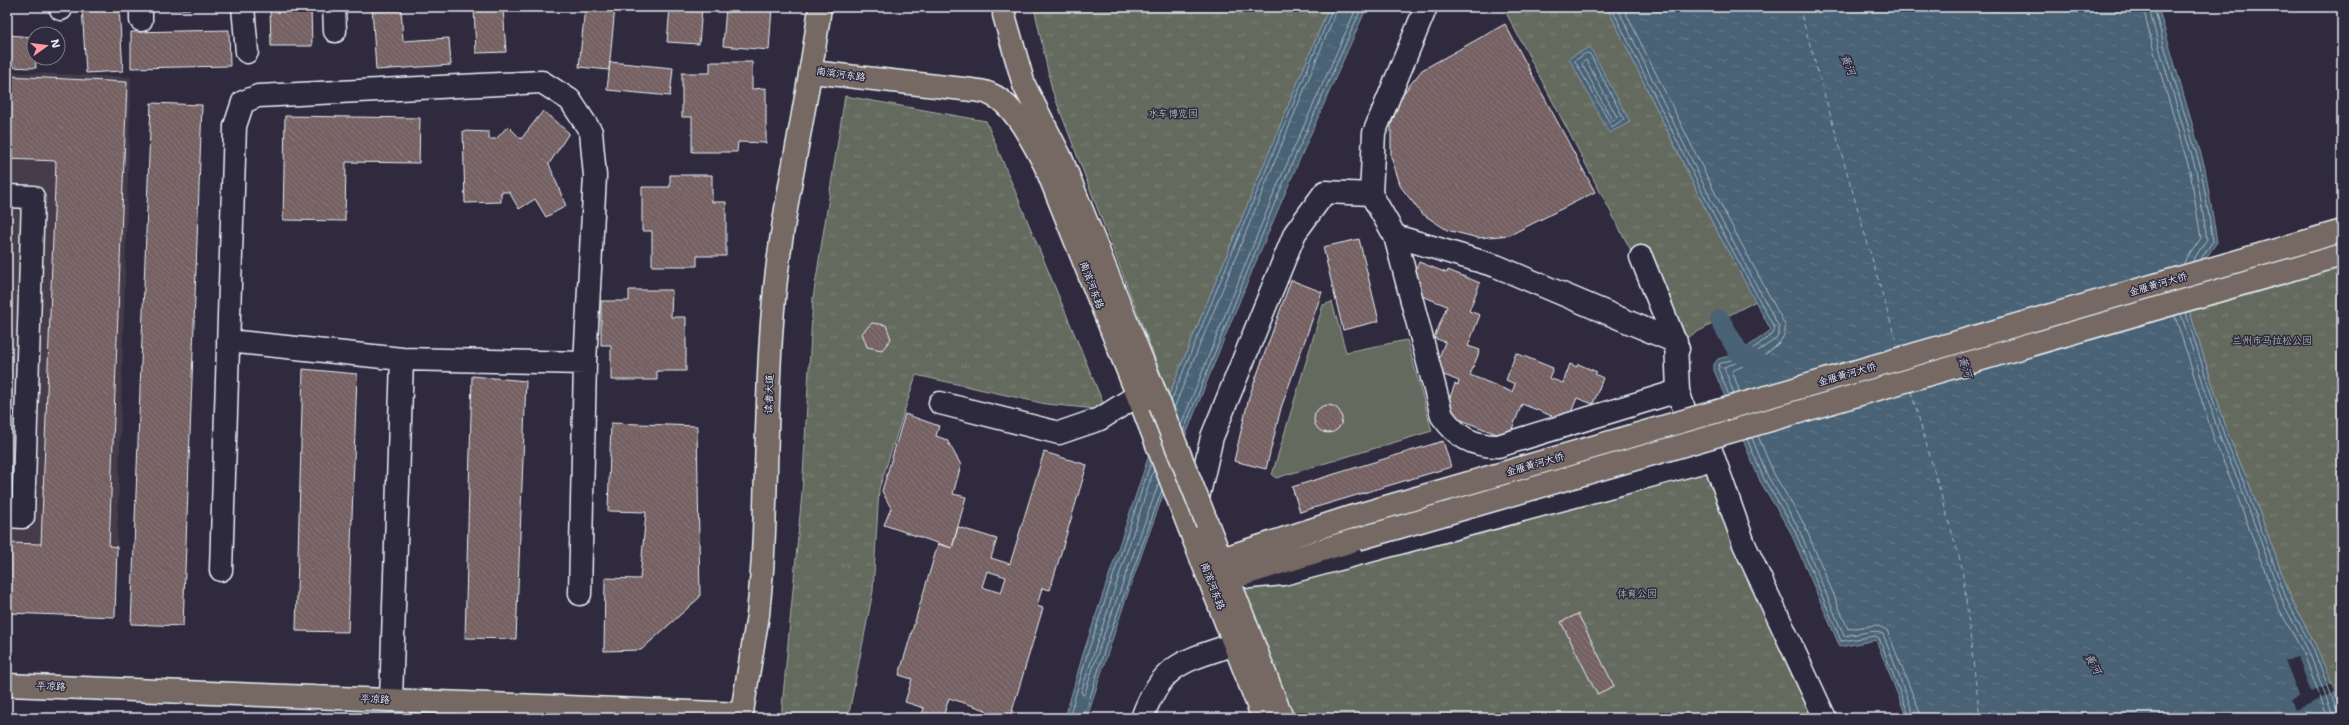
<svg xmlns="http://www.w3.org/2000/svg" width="2349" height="725" font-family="'Shantell Sans','LXGW WenKai TC',sans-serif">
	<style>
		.built { fill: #443a48 }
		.green { fill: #656b5e; stroke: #a6aeab }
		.park { fill: url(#park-tufts); stroke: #a6aeab }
		.water { fill: url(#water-ripples); stroke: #899ba9 }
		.pier { fill: #2f2a3d }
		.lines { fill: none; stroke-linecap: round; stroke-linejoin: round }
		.shore { stroke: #a9b8c4; stroke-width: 1 }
		.canal { stroke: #4a6275; stroke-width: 20 }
		.ferry { stroke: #a9b8c4; stroke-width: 1; stroke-dasharray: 5 4; stroke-linecap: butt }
		.building { fill: url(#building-back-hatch); stroke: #e8f1f8; fill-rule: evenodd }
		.minor-casing { stroke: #e8f1f8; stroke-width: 25 }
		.major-casing { stroke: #e8f1f8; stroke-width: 25 }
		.minor { stroke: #2f2a3d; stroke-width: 22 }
		.major { stroke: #766964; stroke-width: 22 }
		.major-bridge-casing { stroke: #e8f1f8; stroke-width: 25; stroke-linecap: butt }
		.major-bridge { stroke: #766964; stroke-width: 22 }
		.labels { text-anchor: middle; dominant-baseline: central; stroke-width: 3; stroke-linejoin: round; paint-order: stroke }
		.street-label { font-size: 10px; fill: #e8f1f8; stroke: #2f2a3d }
		.park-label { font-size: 10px; fill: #adb5b3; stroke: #2f2a3d }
		.water-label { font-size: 11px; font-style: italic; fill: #a9b8c4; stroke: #2f2a3d }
	</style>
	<defs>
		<pattern id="park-tufts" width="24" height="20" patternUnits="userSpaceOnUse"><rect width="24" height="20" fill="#656b5e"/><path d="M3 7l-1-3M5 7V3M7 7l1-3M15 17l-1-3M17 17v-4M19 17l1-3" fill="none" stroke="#7b8176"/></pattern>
		<pattern id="water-ripples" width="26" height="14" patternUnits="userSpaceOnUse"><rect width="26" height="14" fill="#4a6275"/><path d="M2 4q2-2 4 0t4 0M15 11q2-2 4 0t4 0" fill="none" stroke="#647989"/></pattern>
		<pattern id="building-back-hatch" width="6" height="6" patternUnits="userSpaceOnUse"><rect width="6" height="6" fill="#756162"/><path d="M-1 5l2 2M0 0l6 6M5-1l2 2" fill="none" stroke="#897879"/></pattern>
	</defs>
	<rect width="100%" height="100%" fill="#2f2a3d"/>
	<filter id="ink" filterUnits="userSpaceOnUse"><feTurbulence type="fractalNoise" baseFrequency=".025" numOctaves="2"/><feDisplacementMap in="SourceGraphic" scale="8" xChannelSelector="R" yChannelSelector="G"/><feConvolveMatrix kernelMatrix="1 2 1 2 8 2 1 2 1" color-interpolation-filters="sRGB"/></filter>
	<g filter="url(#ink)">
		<path class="built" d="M 7,72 L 131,77 L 115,617 L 7,611 Z"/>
		<path class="green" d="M 1332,302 L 1346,352 L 1407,340 L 1432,431 L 1276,478 L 1272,475 L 1323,305 Z"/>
		<path class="park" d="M 1034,7 L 1329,7 L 1169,395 L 1052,90 Z
			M 1503,7 L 1607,7 L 1711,220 L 1756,301 L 1684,339 L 1636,260 Z
			M 845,96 L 986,121 L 1106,410 L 1046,404 L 916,375 L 879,489 L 873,591 L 848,718 L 781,718 L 802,493 L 813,298 Z
			M 2342,248 L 2342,714 L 2317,648 L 2292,601 L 2248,481 L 2229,437 L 2183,291 Z
			M 1709,444 L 1834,718 L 1294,718 L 1239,573 Z"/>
		<path class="water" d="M 1329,7 L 1367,7 C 1263,239 1162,475 1087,718 L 1065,718 L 1083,654 L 1169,395 Z
			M 1607,7 L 2158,7 L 2205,168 L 2217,242 L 2183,291 L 2229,437 L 2248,481 L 2292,601 L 2317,648 L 2332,684 L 2342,718 L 1907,718 L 1876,640 L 1840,647 L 1790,531 L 1760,481 L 1714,370 L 1714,364 L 1718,359 L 1739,353 L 1771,330 L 1711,220 Z
			M 1590,47 L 1630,122 L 1609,133 L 1569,58 Z"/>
		<path class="pier" d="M 2298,657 L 2311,692 L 2332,684 L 2335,692 L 2295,710 L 2291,700 L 2299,696 L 2285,660 Z"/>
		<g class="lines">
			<path class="shore" d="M 1611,7 L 1715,218 L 1775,329 L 1773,334 L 1742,356 L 1719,364 L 1718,369 L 1729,395
				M 1617,7 L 1719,216 L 1779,327 L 1779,334 L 1776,339 L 1744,360 L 1724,367 L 1734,394
				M 1623,7 L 1725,213 L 1785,325 C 1790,347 1747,364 1732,371 L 1740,392
				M 2143,7 L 2153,48 L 2190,171 L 2201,238 L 2183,264
				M 2149,7 L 2159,47 L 2196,170 L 2207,239 L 2192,262
				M 2154,7 L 2164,45 L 2201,169 L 2213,241 L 2200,260
				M 1587,53 L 1590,54 L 1624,119 L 1612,127 L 1575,61 Z
				M 1586,60 L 1617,117 L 1615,120 L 1612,120 L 1582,64 Z
				M 2186,313 L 2225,438 L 2244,483 L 2288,603 L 2314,650 L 2337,710 L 2342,713
				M 2181,314 L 2221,440 L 2240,485 L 2284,605 L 2309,652 L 2332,713 L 2339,718
				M 2175,316 L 2215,442 L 2234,487 L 2278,607 L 2304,654 L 2328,718
				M 1171,401 L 1333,7
				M 1174,408 L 1338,7
				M 1181,425 L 1274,193 L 1357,7
				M 1183,432 L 1278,195 L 1362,7
				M 1758,436 L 1774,474 L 1804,524 L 1848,629 L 1876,625 L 1887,630 L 1922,718
				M 1752,438 L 1768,477 L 1798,527 L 1844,636 L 1875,631 L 1883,634 L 1915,718
				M 1747,439 L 1764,479 L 1794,529 L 1841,641 L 1875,636 L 1879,638 L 1910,718
				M 1154,469 L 1081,692 L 1083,695 L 1085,693 L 1101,643 L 1159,483
				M 1069,718 L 1087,655 L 1151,462
				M 1084,718 L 1106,645 L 1162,490"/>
			<path class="canal" d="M 1720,320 L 1739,353 L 1763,365"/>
			<path class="ferry" d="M 1799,7 L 1898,348
				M 1911,391 L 1962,567 L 1980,718"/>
		</g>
		<path class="building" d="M 82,7 L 119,7 L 123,71 L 86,73 Z
			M 162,7 L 190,7 L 190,9 L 162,10 Z
			M 270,7 L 311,7 L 312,46 L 271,46 Z
			M 372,7 L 401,7 L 403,41 L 449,38 L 451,65 L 376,70 Z
			M 474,7 L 503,7 L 506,52 L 476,53 Z
			M 585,7 L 615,7 L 609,70 L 579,67 Z
			M 670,7 L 702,7 L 699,44 L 667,42 Z
			M 726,7 L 772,7 L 769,50 L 723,46 Z
			M 1505,24 L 1595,192 L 1510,235 L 1478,238 L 1447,230 L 1421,213 L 1401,187 L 1391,157 L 1391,125 L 1402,95 L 1422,70 Z
			M 229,30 L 230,66 L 131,68 L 131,32 Z
			M 7,35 L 34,37 L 36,68 L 7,67 Z
			M 610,62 L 673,68 L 670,96 L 607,90 Z
			M 710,62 L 752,62 L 752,89 L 766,88 L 766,143 L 738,142 L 737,152 L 692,152 L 692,117 L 682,117 L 682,73 L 710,73 Z
			M 7,76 L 127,82 L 109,546 L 117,547 L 115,617 L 7,613 L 7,543 L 41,544 L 56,161 L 7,159 Z
			M 151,103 L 202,105 L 183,626 L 131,624 Z
			M 543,111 L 569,133 L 549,164 L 566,206 L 546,217 L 535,199 L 519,209 L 509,192 L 501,192 L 501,202 L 465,203 L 463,131 L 489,132 L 489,139 L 496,139 L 508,126 L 521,139 Z
			M 285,116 L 420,118 L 419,163 L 346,162 L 345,221 L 283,220 Z
			M 670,175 L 712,175 L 712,202 L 726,202 L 726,256 L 697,256 L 697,266 L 652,266 L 652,231 L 642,231 L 642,187 L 670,187 Z
			M 1359,239 L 1379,321 L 1343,330 L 1323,247 Z
			M 1419,262 L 1447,273 L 1448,270 L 1480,283 L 1469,311 L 1480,315 L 1468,346 L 1480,350 L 1470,375 L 1512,392 L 1515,384 L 1506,380 L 1516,353 L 1553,368 L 1549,378 L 1563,383 L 1570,364 L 1577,367 L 1578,364 L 1597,372 L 1595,374 L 1603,378 L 1593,404 L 1577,398 L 1567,422 L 1522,404 L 1510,434 L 1506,438 L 1444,413 L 1455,384 L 1458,385 L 1459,381 L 1434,371 L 1445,342 L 1434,338 L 1447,306 L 1407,290 Z
			M 1291,280 L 1322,292 L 1281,408 L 1266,469 L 1234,461 L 1249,397 Z
			M 629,290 L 672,290 L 671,317 L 686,317 L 686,371 L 657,371 L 657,380 L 611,380 L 611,345 L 601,345 L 601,301 L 629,301 Z
			M 872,323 L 886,325 L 891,339 L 882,350 L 867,347 L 862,333 Z
			M 303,369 L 357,374 L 348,632 L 296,631 Z
			M 472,376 L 526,381 L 516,639 L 465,638 Z
			M1314 419a14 14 0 1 1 28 0a14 14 0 1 1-28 0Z
			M 905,414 L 939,426 L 936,436 L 947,440 L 961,465 L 953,494 L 966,497 L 952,548 L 884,525 L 891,508 L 882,491 Z
			M 611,423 L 697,426 L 700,597 L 641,650 L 604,651 L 605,578 L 640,579 L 646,512 L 608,511 Z
			M 1443,441 L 1451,467 L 1300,512 L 1292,487 Z
			M 1044,452 L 1087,465 L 1050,590 L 1042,588 L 1037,606 L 1043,608 L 1010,718 L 983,718 L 986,710 L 949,698 L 944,714 L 956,718 L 921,718 L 924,708 L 905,702 L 912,679 L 899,675 L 938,544 L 952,548 L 958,527 L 997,539 L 991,558 L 1010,564 ZM 987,571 L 1006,577 L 1001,593 L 982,587 Z
			M 1578,614 L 1614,686 L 1597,694 L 1561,622 Z"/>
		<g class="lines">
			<g class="minor-casing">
				<path id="minor" d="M 60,7 L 61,9
					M 141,7 L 141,20
					M 243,7 L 247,52
					M 334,7 L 335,31
					M 7,196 L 33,197 L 23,517 L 7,516
					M 1395,236 L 1442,416 C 1457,437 1472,446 1498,446 L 1678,391
					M 1641,257 L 1678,349
					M 228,341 L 402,359 L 585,363
					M 940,403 L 1059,433 L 1100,419 L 1138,395
					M 1707,439 L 1744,544 L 1825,718
					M 1195,511 L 1212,437 L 1295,233 L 1325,192 L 1371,194
					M 221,570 L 235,126 L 243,102 L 258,96 L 542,82 L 570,100 L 591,132 L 595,176 L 585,363 L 580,594
					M 1250,577 L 1283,574 L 1702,462 L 1678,391 L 1676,342 L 1496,266 L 1395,236 L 1371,194 L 1374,133 L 1426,7
					M 391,700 L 402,359
					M 1142,718 C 1162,663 1184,661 1235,644"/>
			</g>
			<g class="major-casing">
				<path id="major" d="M 1005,7 L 1004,15 L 1024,85 L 1061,158 L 1160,405
					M 812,72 L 972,90 C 978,91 985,91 990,94 C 1014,103 1033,143 1045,165 L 1144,411 L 1263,718
					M 1207,523 L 1282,718
					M 1206,564 L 1351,517
					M 1215,583 L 1358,539
					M 7,685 L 742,714
					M 741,718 L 758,615 L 762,571 C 768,480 765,389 774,299 C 783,201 808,105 820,7"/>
			</g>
			<use href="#minor" class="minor"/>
			<use href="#major" class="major"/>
			<g class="major-bridge-casing">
				<path id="major-bridge" d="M 1160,405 L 1207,523
					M 1351,517 L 2342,231
					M 1358,539 L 2342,255"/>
			</g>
			<use href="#major-bridge" class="major-bridge"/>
		</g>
	</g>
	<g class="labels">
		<g class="street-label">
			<text transform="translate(841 74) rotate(8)">南滨河东路</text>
			<text transform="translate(2158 284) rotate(-16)">金雁黄河大侨</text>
			<text transform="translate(1092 285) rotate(69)">南滨河东路</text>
			<text transform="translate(1847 374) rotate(-16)">金雁黄河大侨</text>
			<text transform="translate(769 394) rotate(-88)">读者大道</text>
			<text transform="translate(1535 464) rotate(-16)">金雁黄河大侨</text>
			<text transform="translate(1213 586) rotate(69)">南滨河东路</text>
			<text transform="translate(51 686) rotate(2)">平凉路</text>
			<text transform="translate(375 699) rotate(2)">平凉路</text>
		</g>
		<g class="park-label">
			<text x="1173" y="113">水车博览园</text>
			<text x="2272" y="340">兰州市马拉松公园</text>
			<text x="1637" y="593">体育公园</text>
		</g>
		<g class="water-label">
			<text transform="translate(1848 65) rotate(67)">黄河</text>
			<text transform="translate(1965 367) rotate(70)">黄河</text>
			<text transform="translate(2093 664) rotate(60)">黄河</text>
		</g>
	</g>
	<rect width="2349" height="725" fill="none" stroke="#2f2a3d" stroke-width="24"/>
	<rect x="12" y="12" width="2325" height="701" fill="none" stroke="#e8f1f8" stroke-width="1.5" filter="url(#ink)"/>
	<g transform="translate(46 46) rotate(76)"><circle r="19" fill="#2f2a3d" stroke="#797a88"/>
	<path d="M0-3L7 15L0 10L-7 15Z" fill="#ff9aa2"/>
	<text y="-6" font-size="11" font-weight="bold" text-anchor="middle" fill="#e8f1f8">N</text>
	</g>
</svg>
